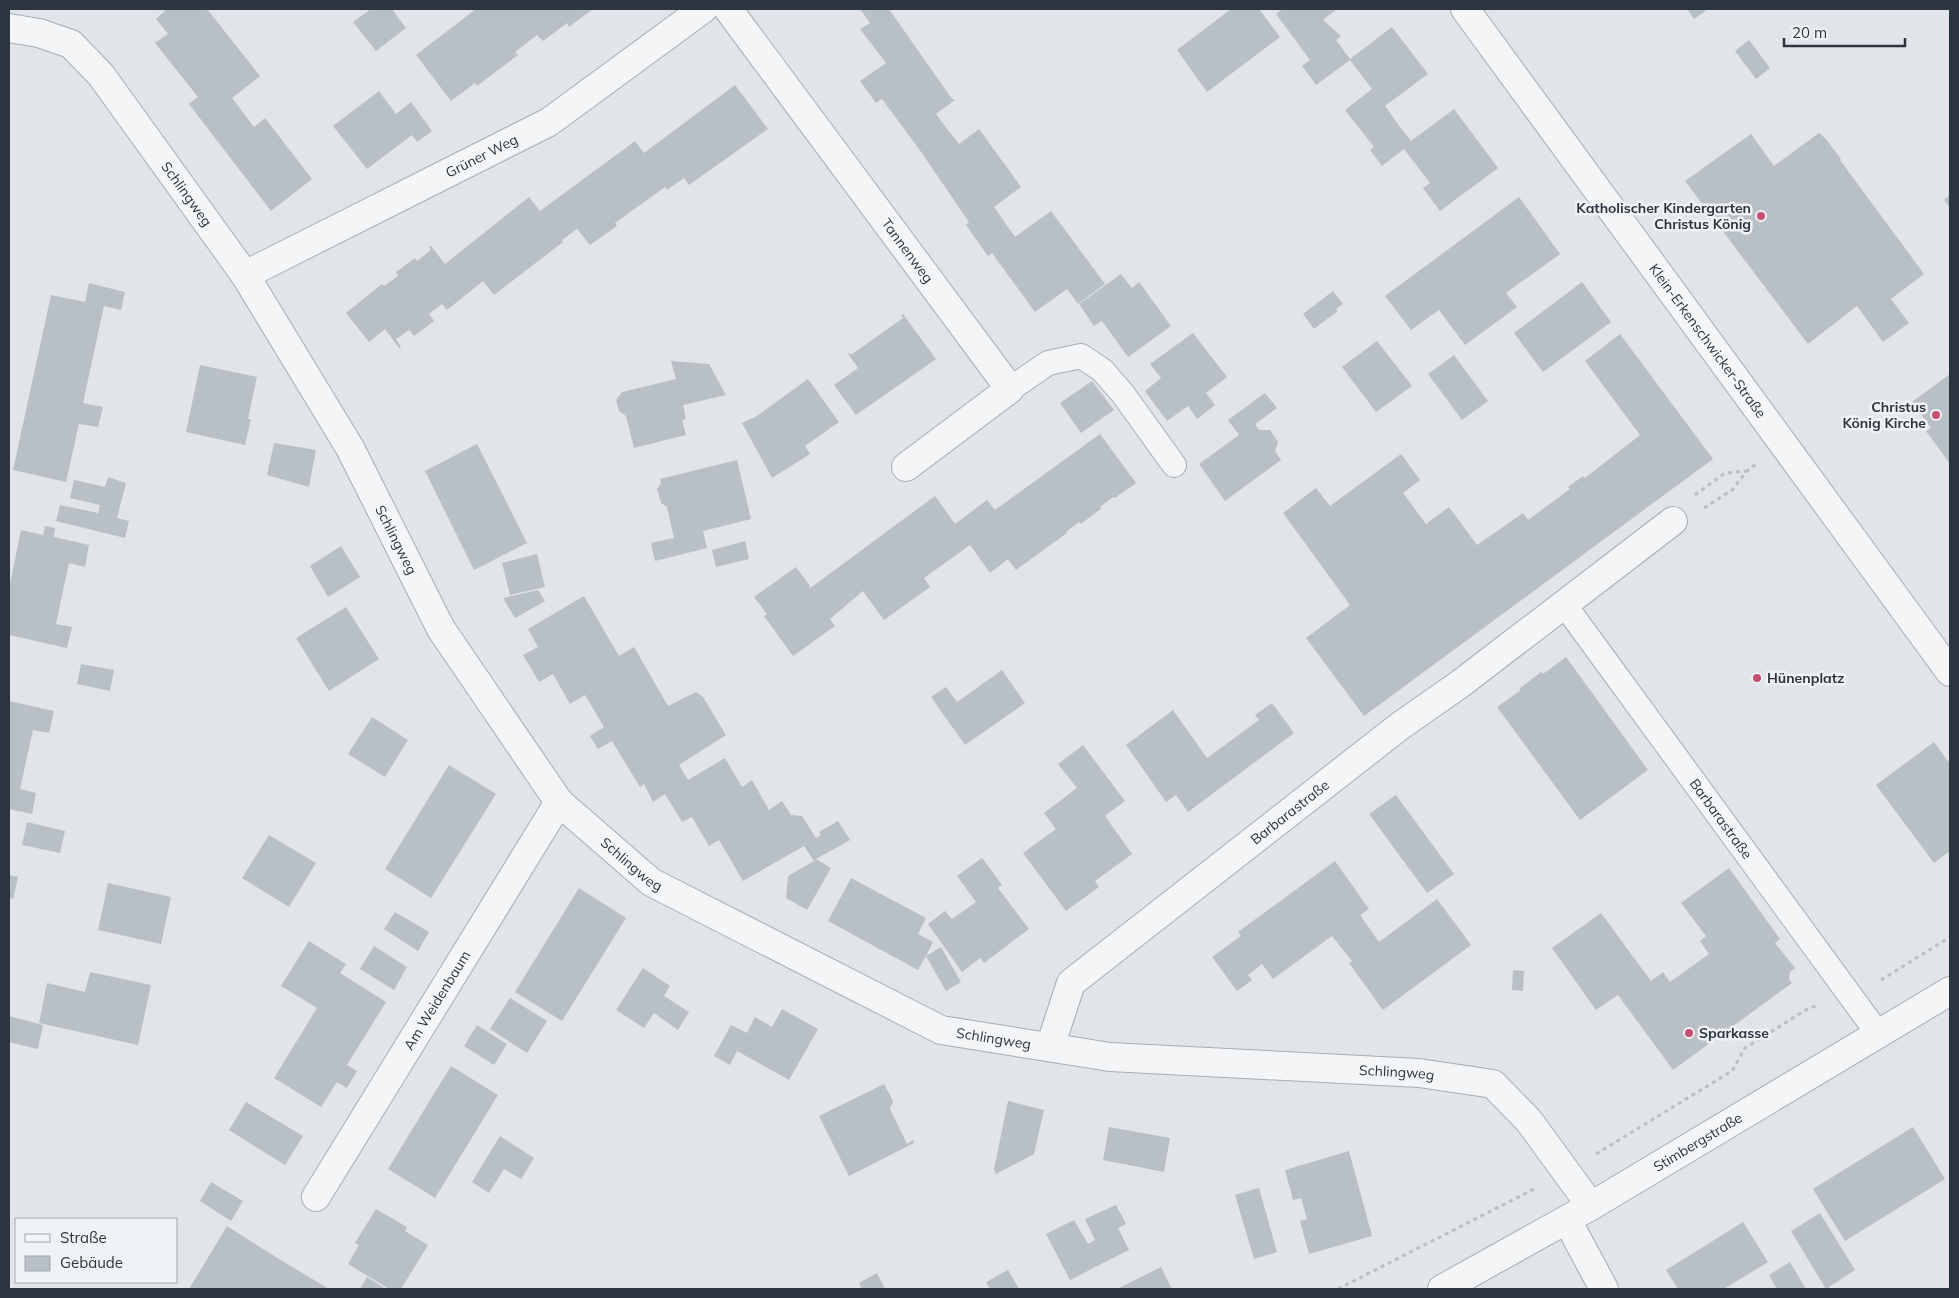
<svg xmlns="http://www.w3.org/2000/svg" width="1959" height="1298" font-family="Mulish,sans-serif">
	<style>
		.building { fill: #b8bfc5 }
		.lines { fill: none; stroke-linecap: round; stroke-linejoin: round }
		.service-casing { stroke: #a6adb3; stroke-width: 26 }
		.minor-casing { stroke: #a6adb3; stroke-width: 30 }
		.tertiary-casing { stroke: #a6adb3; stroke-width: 30 }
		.path { stroke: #bbbfc3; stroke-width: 3; stroke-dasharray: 4 4; stroke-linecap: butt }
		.service { stroke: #f3f5f7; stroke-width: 24 }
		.minor { stroke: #f3f5f7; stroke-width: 28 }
		.tertiary { stroke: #f3f5f7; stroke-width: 28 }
		.poi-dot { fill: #c64e70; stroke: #f0f3f6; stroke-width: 2 }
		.labels { text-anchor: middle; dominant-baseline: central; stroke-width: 5; stroke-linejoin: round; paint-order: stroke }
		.street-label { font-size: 14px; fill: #2a353f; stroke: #f0f3f6 }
		.poi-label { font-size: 14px; font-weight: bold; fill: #2a353f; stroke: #f0f3f6; text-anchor: end }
	</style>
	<rect width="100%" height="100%" fill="#e1e5e9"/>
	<path class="building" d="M 163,9 L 207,9 L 260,76 L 232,98 L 254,127 L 265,118 L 312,179 L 271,211 L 189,104 L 198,97 L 155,43 L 168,34 L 156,19 L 165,11 Z
		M 371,9 L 392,9 L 406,28 L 376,51 L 353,22 Z
		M 476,9 L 593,9 L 569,27 L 567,23 L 543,41 L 537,35 L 515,52 L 518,55 L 477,86 L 475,83 L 451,101 L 416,55 Z
		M 860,9 L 889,9 L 952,99 L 955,100 L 936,114 L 947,129 L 959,144 L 979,129 L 1021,187 L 994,207 L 1015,237 L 1051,211 L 1105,284 L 1078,304 L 1067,289 L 1035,312 L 992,253 L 988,256 L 966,225 L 969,222 L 919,149 L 882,99 L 876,103 L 860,81 L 886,63 L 860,29 L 870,23 Z
		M 1231,9 L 1259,9 L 1280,37 L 1207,92 L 1177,50 Z
		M 1282,9 L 1337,9 L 1323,20 L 1341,36 L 1336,40 L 1350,59 L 1392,27 L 1428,74 L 1385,106 L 1400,127 L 1411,141 L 1454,109 L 1498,168 L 1440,211 L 1423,188 L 1430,183 L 1404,149 L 1382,166 L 1370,150 L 1374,147 L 1345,110 L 1372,89 L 1350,60 L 1316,85 L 1302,66 L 1310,60 L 1276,14 Z
		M 1687,9 L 1708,9 L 1694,19 Z
		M 1749,40 L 1770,68 L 1756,79 L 1735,51 Z
		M 735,85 L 768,129 L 689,185 L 684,178 L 667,190 L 665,187 L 615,223 L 617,226 L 590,245 L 577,229 L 562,240 L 563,242 L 494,295 L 483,281 L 447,310 L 442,304 L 429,314 L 434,321 L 414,336 L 409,330 L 396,339 L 401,347 L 399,348 L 385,329 L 369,342 L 346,313 L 382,284 L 384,286 L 398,276 L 396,272 L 415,258 L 417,261 L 431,250 L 429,247 L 431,246 L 445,264 L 529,197 L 540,211 L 635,141 L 644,153 Z
		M 379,91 L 396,114 L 411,102 L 432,131 L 417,142 L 412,135 L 367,169 L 333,126 Z
		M 1819,133 L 1826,139 L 1841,159 L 1840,160 L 1924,274 L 1891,299 L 1909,323 L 1883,342 L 1857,306 L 1808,344 L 1685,181 L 1751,134 L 1774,166 Z
		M 1950,195 L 1950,208 L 1944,200 Z
		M 1519,197 L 1560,254 L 1506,293 L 1517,307 L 1465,345 L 1439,310 L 1411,330 L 1385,296 Z
		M 1121,274 L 1132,288 L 1139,282 L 1171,326 L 1128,357 L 1102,321 L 1094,326 L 1079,304 Z
		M 1582,282 L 1611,322 L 1543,372 L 1514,333 Z
		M 89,283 L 125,292 L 121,310 L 104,306 L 83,403 L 103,407 L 98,427 L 79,424 L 66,482 L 13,470 L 51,295 L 85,302 Z
		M 1333,291 L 1343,304 L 1336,309 L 1338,311 L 1314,329 L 1303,314 Z
		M 903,314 L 936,359 L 856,415 L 834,385 L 858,368 L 848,354 L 850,353 L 851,355 L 903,318 L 901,315 Z
		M 1193,333 L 1227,377 L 1206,393 L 1215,405 L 1197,419 L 1188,406 L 1167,421 L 1145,391 L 1161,378 L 1150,364 Z
		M 1620,334 L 1713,459 L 1364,716 L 1306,638 L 1350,605 L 1283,513 L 1316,488 L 1330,506 L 1401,454 L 1420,480 L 1403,493 L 1426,524 L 1449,507 L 1477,545 L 1523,513 L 1528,520 L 1570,489 L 1568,487 L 1583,476 L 1585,478 L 1640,435 L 1585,361 Z
		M 1377,341 L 1412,386 L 1376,412 L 1342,367 Z
		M 1454,355 L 1488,401 L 1462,420 L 1428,374 Z
		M 671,361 L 709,364 L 726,395 L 683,405 L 686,419 L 682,420 L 686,435 L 634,448 L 626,416 L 619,411 L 616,400 L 622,392 L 676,379 Z
		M 200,365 L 257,377 L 248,419 L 251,419 L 245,445 L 186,432 Z
		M 1950,374 L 1950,464 L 1926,431 L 1931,428 L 1912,402 Z
		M 808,379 L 839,422 L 805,446 L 810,454 L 772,478 L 742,423 L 757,416 Z
		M 1092,381 L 1114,410 L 1081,433 L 1060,403 Z
		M 1265,393 L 1277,408 L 1255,424 L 1259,430 L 1270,430 L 1278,442 L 1275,451 L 1281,460 L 1225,501 L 1199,464 L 1239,435 L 1228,420 Z
		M 1100,434 L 1136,483 L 1115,498 L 1113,497 L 1100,507 L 1102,508 L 1081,524 L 1079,522 L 1066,532 L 1067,533 L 1016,570 L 1008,559 L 990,573 L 970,545 L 924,578 L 930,587 L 884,620 L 863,591 L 830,619 L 835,626 L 793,656 L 764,616 L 767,614 L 754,597 L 796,567 L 810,586 L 809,589 L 935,496 L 955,524 L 987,500 L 995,510 Z
		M 274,443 L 316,450 L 309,487 L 267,475 Z
		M 477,444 L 527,543 L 474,570 L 425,471 Z
		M 737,460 L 751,519 L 703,531 L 707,548 L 655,561 L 651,543 L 674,538 L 667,507 L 661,503 L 657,489 L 661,483 L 660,479 Z
		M 108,477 L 126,483 L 117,518 L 129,521 L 125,538 L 56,521 L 60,505 L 98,513 L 100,505 L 70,498 L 74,480 L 105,487 Z
		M 45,526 L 55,528 L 54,537 L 89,545 L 85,567 L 69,563 L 56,624 L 72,627 L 67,648 L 9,635 L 9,589 L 21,530 L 43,535 Z
		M 745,541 L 749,559 L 716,567 L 712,550 Z
		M 341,546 L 360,577 L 328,597 L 310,566 Z
		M 537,554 L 545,587 L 510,595 L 502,563 Z
		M 538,590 L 545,601 L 515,618 L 503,598 Z
		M 584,596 L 619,656 L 634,647 L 668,706 L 696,692 L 703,697 L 726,735 L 679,765 L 688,780 L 725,758 L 742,787 L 752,780 L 769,810 L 782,801 L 791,815 L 802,816 L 816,838 L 821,835 L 819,832 L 838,821 L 850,840 L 816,859 L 831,868 L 807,910 L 786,898 L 788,876 L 814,861 L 804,846 L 743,881 L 719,840 L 709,846 L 692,817 L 682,822 L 665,794 L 653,802 L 644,784 L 640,787 L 612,741 L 598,749 L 590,736 L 604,727 L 585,695 L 570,704 L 553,674 L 539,682 L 523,655 L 538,647 L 528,629 Z
		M 346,607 L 379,659 L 329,691 L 296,638 Z
		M 1566,657 L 1648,770 L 1580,820 L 1497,707 L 1521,690 L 1519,689 L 1541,672 L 1543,674 Z
		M 81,664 L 114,670 L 110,691 L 77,684 Z
		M 1002,670 L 1025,703 L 965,745 L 931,697 L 946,687 L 957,702 Z
		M 9,701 L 54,711 L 49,733 L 33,730 L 20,789 L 36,793 L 32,814 L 9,809 Z
		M 1272,703 L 1294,733 L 1188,812 L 1176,795 L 1166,802 L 1126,745 L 1173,710 L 1207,758 L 1259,720 L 1255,715 Z
		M 372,717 L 408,740 L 385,777 L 348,754 Z
		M 1934,742 L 1950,764 L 1950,851 L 1934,863 L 1876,785 Z
		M 1083,745 L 1125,801 L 1105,816 L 1132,854 L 1095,881 L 1099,887 L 1066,911 L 1023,853 L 1056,829 L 1044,813 L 1077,788 L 1058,764 Z
		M 449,765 L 496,794 L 431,898 L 385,869 Z
		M 1396,795 L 1454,874 L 1427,893 L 1369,814 Z
		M 27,822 L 65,831 L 60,853 L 22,845 Z
		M 269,835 L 316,863 L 289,907 L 242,878 Z
		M 982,858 L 1002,885 L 998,888 L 1029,929 L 984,963 L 980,958 L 962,972 L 928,924 L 945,911 L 952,919 L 976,902 L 957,876 Z
		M 1335,861 L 1369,909 L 1360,915 L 1379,942 L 1437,899 L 1471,945 L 1383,1010 L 1349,963 L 1352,961 L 1332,936 L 1273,979 L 1262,964 L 1248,975 L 1252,980 L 1237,991 L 1212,957 L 1241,936 L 1238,932 Z
		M 1729,868 L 1780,939 L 1775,943 L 1795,968 L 1790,972 L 1789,979 L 1792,983 L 1673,1070 L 1618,995 L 1596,1010 L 1552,948 L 1601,913 L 1651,981 L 1663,972 L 1670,982 L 1709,954 L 1700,941 L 1706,936 L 1681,903 Z
		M 9,875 L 18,877 L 13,899 L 9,898 Z
		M 851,878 L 926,918 L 918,934 L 933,942 L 926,956 L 941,947 L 961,982 L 946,991 L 926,956 L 918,970 L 828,921 Z
		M 108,883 L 171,897 L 161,944 L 98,930 Z
		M 579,888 L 626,918 L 562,1021 L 515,992 Z
		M 395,912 L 429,932 L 418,951 L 384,929 Z
		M 309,941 L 346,964 L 340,973 L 386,1002 L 347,1065 L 357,1071 L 347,1088 L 337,1082 L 321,1107 L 274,1078 L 317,1008 L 281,986 Z
		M 374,946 L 407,967 L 394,990 L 360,969 Z
		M 643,968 L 670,986 L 664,996 L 689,1012 L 678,1030 L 654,1013 L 644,1028 L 616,1010 Z
		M 1513,970 L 1524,971 L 1523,991 L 1512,990 Z
		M 90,972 L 151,985 L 138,1045 L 39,1023 L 47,983 L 85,992 Z
		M 510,998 L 547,1021 L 527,1053 L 490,1029 Z
		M 782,1009 L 818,1029 L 789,1080 L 737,1051 L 730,1065 L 714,1056 L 731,1025 L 747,1033 L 755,1017 L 772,1027 Z
		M 9,1016 L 43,1025 L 38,1049 L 9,1042 Z
		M 477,1025 L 507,1044 L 494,1065 L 464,1046 Z
		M 451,1066 L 498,1095 L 435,1198 L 388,1169 Z
		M 884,1084 L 893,1101 L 890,1109 L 907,1144 L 913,1140 L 914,1143 L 849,1176 L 819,1116 Z
		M 1008,1101 L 1044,1110 L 1034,1154 L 996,1174 L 994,1169 Z
		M 246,1102 L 303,1136 L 285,1165 L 229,1130 Z
		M 1109,1127 L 1170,1138 L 1164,1172 L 1103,1160 Z
		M 1913,1127 L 1945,1179 L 1845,1241 L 1813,1189 Z
		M 500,1136 L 534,1158 L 521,1179 L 504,1169 L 489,1193 L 472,1182 Z
		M 1349,1151 L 1372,1236 L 1309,1254 L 1300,1221 L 1307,1219 L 1301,1198 L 1293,1200 L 1285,1170 Z
		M 211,1182 L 243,1201 L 231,1221 L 200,1201 Z
		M 1259,1188 L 1277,1252 L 1254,1259 L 1235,1195 Z
		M 1116,1205 L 1126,1224 L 1118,1228 L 1129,1250 L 1070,1280 L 1046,1234 L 1074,1220 L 1088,1244 L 1095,1240 L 1085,1219 Z
		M 376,1209 L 407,1227 L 405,1231 L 428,1245 L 401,1289 L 389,1289 L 348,1264 L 359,1245 L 355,1243 Z
		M 1820,1213 L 1855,1270 L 1826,1289 L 1791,1231 Z
		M 1743,1222 L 1768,1262 L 1724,1289 L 1678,1289 L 1666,1270 Z
		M 227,1226 L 279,1259 L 329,1289 L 189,1289 Z
		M 1790,1262 L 1806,1289 L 1777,1289 L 1769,1275 Z
		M 1161,1267 L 1172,1289 L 1117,1289 Z
		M 1008,1270 L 1019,1289 L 990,1289 L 986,1282 Z
		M 877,1273 L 885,1289 L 862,1289 L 859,1283 Z
		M 367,1277 L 386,1289 L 360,1289 Z"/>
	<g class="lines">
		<g class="service-casing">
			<g id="service">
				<path d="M 1010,389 L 1048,363 L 1081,356 L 1102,370 L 1123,394 L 1174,465"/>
				<path id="s1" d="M 1564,604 L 1879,1035"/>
			</g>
		</g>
		<g class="minor-casing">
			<g id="minor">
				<path id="s2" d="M 728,9 L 1010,389 L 906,467"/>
				<path id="s3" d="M 9,28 L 39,33 L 71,44 L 101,75 L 245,275 L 350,448 L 441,629 L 559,802 L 651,882 L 941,1030 L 1110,1057 L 1419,1073 L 1493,1084 L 1529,1121 L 1591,1206"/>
				<path id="s4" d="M 245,275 L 549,122 L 703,9"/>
				<path id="s5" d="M 1050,1047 L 1071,983 L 1400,726 L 1460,684 L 1673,521"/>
				<path id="s6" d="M 316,1197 L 559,802"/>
				<path d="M 1567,1220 L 1604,1289"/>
			</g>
		</g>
		<g class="tertiary-casing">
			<g id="tertiary">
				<path id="s7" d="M 1465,9 L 1950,672"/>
				<path id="s8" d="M 1442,1289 L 1591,1206 L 1950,991"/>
			</g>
		</g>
		<path class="path" d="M 1695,495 L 1725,473 L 1747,471
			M 1704,508 L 1732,490 L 1747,471 L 1756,464
			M 1881,980 L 1950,937
			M 1596,1154 L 1732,1071 L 1745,1048 L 1809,1008 L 1816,1006
			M 1338,1289 L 1536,1188"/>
		<use href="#service" class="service"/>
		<use href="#minor" class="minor"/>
		<use href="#tertiary" class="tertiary"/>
	</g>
	<g class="poi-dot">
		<circle cx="1761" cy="216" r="5"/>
		<circle cx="1936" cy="415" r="5"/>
		<circle cx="1757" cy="678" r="5"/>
		<circle cx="1689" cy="1033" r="5"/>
	</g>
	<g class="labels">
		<g class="street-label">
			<text stroke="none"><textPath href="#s4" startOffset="265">Grüner Weg</textPath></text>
			<text stroke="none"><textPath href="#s3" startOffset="254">Schlingweg</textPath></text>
			<text stroke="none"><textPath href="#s2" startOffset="301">Tannenweg</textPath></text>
			<text stroke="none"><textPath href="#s7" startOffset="411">Klein-Erkenschwicker-Straße</textPath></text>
			<text stroke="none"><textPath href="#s3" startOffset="659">Schlingweg</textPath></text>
			<text stroke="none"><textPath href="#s5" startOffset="345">Barbarastraße</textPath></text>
			<text stroke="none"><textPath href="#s1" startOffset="266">Barbarastraße</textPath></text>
			<text stroke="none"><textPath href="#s3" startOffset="1064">Schlingweg</textPath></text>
			<text stroke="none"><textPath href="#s6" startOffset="231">Am Weidenbaum</textPath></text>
			<text stroke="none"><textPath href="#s3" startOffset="1469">Schlingweg</textPath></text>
			<text stroke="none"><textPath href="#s3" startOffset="1874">Schlingweg</textPath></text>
			<text stroke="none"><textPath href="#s8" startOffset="295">Stimbergstraße</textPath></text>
		</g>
		<g class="poi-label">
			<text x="1751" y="208">Katholischer Kindergarten<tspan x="1751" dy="16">Christus König</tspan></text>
			<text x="1926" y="407">Christus<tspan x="1926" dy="16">König Kirche</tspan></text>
			<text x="1767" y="678" text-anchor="start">Hünenplatz</text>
			<text x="1699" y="1033" text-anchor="start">Sparkasse</text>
		</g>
	</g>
	<rect width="1959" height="1298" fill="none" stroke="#2a353f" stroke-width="20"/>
	<rect x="15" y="1218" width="162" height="65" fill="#f0f3f6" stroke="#a1a7ad"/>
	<rect x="25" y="1234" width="25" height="8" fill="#f3f5f7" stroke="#a1a7ad"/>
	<text x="60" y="1243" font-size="15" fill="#2a353f">Straße</text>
	<rect x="25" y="1256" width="25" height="15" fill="#b8bfc5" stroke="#a1a7ad"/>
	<text x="60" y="1268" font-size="15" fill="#2a353f">Gebäude</text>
	<path d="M1784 38v8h121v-8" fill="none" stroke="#2a353f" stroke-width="2.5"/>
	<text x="1792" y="38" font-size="15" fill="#2a353f" stroke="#f0f3f6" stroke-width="4" paint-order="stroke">20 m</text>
</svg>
